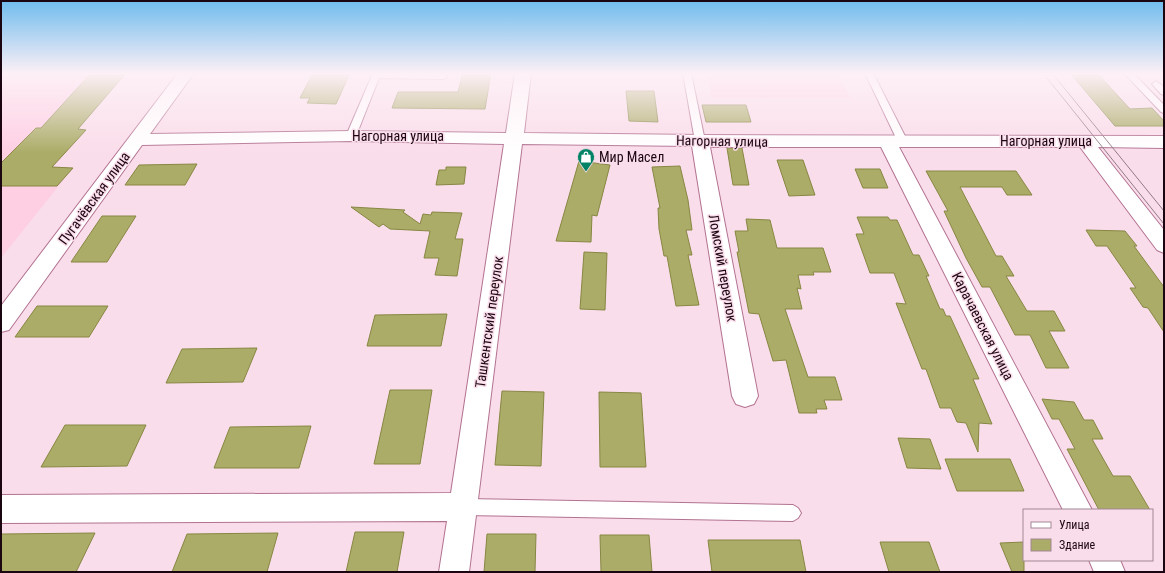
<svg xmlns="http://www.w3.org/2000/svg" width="1165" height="573" font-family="'Roboto Condensed',sans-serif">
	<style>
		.built { fill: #fecee3 }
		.building { fill: #abac67; stroke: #878743 }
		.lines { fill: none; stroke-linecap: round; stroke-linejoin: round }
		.lane-casing { stroke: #b27291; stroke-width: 2 }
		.street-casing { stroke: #b27291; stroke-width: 2 }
		.lane { fill: #fff; fill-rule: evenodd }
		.street { fill: #fff; fill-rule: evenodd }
		.tram { stroke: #927985; stroke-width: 1 }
		.labels { text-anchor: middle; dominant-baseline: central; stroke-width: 3; stroke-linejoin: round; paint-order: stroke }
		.street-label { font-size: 14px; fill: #1b0510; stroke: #faddea }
		.poi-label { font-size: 14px; fill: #1b0510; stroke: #faddea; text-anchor: start }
	</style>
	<rect width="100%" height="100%" fill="#faddea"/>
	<path class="built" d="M 1,73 L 127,73 L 78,129 L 86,130 L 53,167 L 73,168 L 1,258 Z
		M 707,73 L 839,73 L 850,98 L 712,98 Z"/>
	<path class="building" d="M 91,73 L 126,73 L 78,129 L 86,130 L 52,167 L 73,168 L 57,186 L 1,186 L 1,163 L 36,128 L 41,128 Z
		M 313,73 L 350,73 L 336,104 L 307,103 L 310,98 L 300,98 Z
		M 463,73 L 491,73 L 485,109 L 392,108 L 398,92 L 458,92 Z
		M 1070,73 L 1097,73 L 1130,109 L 1152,108 L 1164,121 L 1164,126 L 1115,126 Z
		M 626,91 L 654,91 L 658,122 L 629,121 Z
		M 702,105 L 746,105 L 751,122 L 706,122 Z
		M 727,148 L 742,148 L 749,185 L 733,185 Z
		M 777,160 L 803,160 L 815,195 L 789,196 Z
		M 579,161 L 610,165 L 597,216 L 592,215 L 591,242 L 556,241 Z
		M 197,164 L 185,185 L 125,185 L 139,165 Z
		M 680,166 L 688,200 L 692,230 L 686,230 L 692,255 L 688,255 L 699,305 L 676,306 L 667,256 L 664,256 L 659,229 L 658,208 L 660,208 L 652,167 Z
		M 446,167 L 466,167 L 464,184 L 436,185 L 439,170 L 446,170 Z
		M 855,169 L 880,169 L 888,188 L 863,188 Z
		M 926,171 L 1016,171 L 1032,195 L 1007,195 L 1002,187 L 960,187 L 996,256 L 1002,256 L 1014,276 L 1006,276 L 1027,311 L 1054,311 L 1065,331 L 1049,331 L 1069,368 L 1046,368 L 1030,335 L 1015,335 L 990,287 L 982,287 L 966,258 L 944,211 L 948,211 Z
		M 351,207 L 405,210 L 403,212 L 420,224 L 423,214 L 431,215 L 432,212 L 462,213 L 455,239 L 463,239 L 457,276 L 435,275 L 439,258 L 424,258 L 430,231 L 390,229 L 383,224 L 379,227 Z
		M 102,216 L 136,216 L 107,262 L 71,262 Z
		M 857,217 L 888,217 L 890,220 L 897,220 L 913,255 L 919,255 L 929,276 L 926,276 L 940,309 L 943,309 L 946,316 L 950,316 L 979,379 L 973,379 L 992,424 L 979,423 L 978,452 L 966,423 L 957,422 L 951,408 L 940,408 L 926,369 L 922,369 L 896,303 L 906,304 L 894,273 L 870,273 L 856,234 L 864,234 Z
		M 746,219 L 770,220 L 777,248 L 823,248 L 831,272 L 813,272 L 814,275 L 798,275 L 801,289 L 797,288 L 802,309 L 785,309 L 808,377 L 835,377 L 842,400 L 824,400 L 827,409 L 816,409 L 817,413 L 799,413 L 786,360 L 773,361 L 759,314 L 749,313 L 737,252 L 739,252 L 735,231 L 748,231 Z
		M 1086,230 L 1125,231 L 1137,246 L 1134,246 L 1164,287 L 1164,332 L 1148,308 L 1143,307 L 1130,288 L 1136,288 L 1107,246 L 1096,246 Z
		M 584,252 L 607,253 L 605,310 L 580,309 Z
		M 37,306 L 108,306 L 89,337 L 15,337 Z
		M 447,314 L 441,346 L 367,346 L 375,315 Z
		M 257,348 L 243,382 L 166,383 L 182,349 Z
		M 390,390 L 432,390 L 420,464 L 374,464 Z
		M 502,391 L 544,392 L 541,466 L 495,465 Z
		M 599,392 L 641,393 L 646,467 L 600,467 Z
		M 1042,399 L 1074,402 L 1084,420 L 1093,420 L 1103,439 L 1092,439 L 1113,476 L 1130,476 L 1150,510 L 1099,510 L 1067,449 L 1075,449 L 1059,419 L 1052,419 Z
		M 65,425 L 146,425 L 127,466 L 41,467 Z
		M 311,426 L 299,468 L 214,468 L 230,427 Z
		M 898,438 L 930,439 L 941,469 L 907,468 Z
		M 945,459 L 1010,459 L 1024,491 L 957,491 Z
		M 355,532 L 404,532 L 397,572 L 346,572 Z
		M 95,533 L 76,572 L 1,572 L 1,534 Z
		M 278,533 L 267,572 L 172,572 L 187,534 Z
		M 487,534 L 536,534 L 535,572 L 484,572 Z
		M 600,535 L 649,535 L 652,572 L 601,572 Z
		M 708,540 L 800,540 L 806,572 L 712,572 Z
		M 880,542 L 929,542 L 940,572 L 889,572 Z
		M 1024,542 L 1024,572 L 1012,572 L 1000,543 Z"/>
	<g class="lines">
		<g class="lane-casing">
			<path id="lane" d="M 373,73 L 448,73 L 446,78 L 443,79 L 379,78 L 356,136 L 354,138 L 348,138 L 346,136 Z
				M 683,73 L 691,73 L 705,141 L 703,143 L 700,144 L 695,141 Z
				M 865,73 L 873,73 L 908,142 L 906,144 L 903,145 L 898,142 Z
				M 1124,73 L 1133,73 L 1164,105 L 1164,113 L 1161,112 Z
				M 1156,81 L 1164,87 L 1164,95 L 1161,94 L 1152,84 Z
				M 463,499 L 793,505 L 798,508 L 801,513 L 798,518 L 793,521 L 463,515 L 458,512 L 455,507 L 458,502 Z"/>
		</g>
		<g class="street-casing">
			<path id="street" d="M 178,73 L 194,73 L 150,134 L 351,131 L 506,133 L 515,73 L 531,73 L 524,133 L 700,135 L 1164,136 L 1164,148 L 1098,147 L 1164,230 L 1164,253 L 1157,250 L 1080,147 L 899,147 L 1092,510 L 1063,510 L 881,147 L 710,147 L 758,396 L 754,404 L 745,407 L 736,404 L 732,396 L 692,146 L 522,144 L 469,572 L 439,572 L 447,521 L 1,523 L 1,495 L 451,493 L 504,144 L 351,141 L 142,145 L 9,330 L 1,332 L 1,306 Z
				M 1089,560 L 1120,560 L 1125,572 L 1094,572 Z"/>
		</g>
		<use href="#lane" class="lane"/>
		<use href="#street" class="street"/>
		<path class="tram" d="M 1043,73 L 1164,224
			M 1052,73 L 1164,211"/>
	</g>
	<linearGradient id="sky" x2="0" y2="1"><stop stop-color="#6fbcee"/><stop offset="0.48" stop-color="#fdf0f6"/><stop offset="1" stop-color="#fdf0f6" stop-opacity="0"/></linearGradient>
	<rect width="1165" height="153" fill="url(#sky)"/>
	<defs>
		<g id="shop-pin" transform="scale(0.9)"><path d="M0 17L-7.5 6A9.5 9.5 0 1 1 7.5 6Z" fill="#028365" stroke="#faddea"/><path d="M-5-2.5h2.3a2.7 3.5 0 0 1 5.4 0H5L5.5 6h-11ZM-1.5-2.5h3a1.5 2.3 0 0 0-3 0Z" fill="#fff"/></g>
	</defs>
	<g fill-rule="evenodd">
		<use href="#shop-pin" x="586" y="157"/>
	</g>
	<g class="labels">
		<g class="street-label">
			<text x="398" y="136">Нагорная улица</text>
			<text transform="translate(722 141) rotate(1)">Нагорная улица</text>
			<text x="1046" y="141">Нагорная улица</text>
			<text transform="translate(94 198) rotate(-54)">Пугачёвская улица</text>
			<text transform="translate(723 268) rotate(80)">Ломский переулок</text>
			<text transform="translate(489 322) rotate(-82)">Ташкентский переулок</text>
			<text transform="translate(983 326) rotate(63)">Карачаевская улица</text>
		</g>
		<g class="poi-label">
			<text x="599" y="157">Мир Масел</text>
		</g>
	</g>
	<rect width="1165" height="573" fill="none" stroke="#1b0510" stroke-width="4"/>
	<rect x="1023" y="509" width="130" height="52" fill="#faddea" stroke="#a18793"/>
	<rect x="1031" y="522" width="20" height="6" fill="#ffffff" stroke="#a18793"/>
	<text x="1059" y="529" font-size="12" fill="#1b0510">Улица</text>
	<rect x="1031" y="539" width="20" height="12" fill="#abac67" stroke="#a18793"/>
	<text x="1059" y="549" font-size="12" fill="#1b0510">Здание</text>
</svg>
